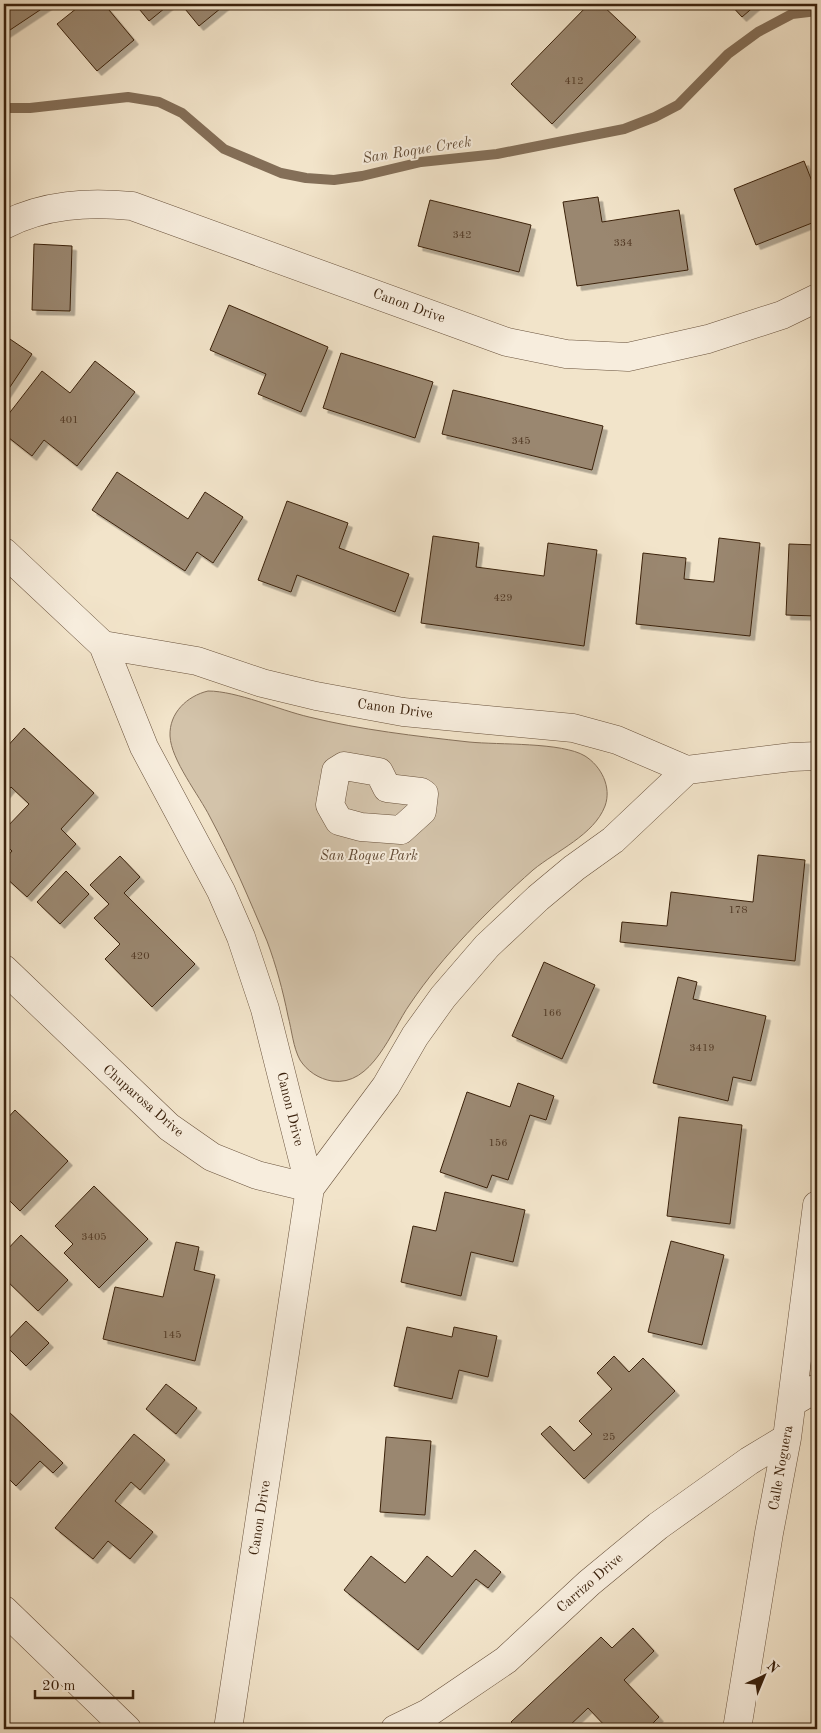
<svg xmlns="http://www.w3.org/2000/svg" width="821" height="1733" font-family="'Old Standard TT',serif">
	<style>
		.green { fill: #d3c3aa; stroke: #87725c }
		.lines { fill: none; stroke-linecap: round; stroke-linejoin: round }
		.stream { stroke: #846f58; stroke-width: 10 }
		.building { fill: #9a876f; stroke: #3b220d; filter: url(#shadow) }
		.street-casing { stroke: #69523c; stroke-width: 29 }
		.street { stroke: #f7eddd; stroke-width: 28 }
		.labels { text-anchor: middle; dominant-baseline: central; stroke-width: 4; stroke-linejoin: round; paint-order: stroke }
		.number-label { font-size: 11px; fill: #533b26 }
		.street-label { font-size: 14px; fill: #3b220d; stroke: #f7eddd }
		.park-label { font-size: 14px; font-style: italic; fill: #614a34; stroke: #f7eddd }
		.water-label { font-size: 15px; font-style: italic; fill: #654f39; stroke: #f7eddd }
	</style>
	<defs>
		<filter id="shadow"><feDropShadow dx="4.5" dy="4.5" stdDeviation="0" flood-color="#0004"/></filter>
	</defs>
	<rect width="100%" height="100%" fill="#f2e4ca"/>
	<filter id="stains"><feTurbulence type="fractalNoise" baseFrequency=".004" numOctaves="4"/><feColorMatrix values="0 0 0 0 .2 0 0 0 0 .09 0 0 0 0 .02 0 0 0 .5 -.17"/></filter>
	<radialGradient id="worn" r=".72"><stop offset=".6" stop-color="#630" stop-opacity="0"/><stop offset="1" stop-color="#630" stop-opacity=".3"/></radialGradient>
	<path class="green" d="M 208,691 C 237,691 279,710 309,717 C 362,730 415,736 469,742 C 499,745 562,742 585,756 C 601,766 612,787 605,806 C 594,835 556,851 533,870 C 488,910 443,955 410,1004 C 391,1031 372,1087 332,1081 C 319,1079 307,1071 300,1060 C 293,1047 292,1031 288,1016 C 283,991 276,965 267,941 C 249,899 232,858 210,817 C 199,795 171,760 170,736 C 169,713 187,696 208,691 Z"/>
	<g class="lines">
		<path class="stream" d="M 4,108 L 30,108 L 128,97 L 159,102 L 182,113 L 224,149 L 281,173 L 306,178 L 334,180 L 362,176 L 421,162 L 497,154 L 624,129 L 655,117 L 678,105 L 728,54 L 758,32 L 792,14 L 817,11"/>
	</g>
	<path class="building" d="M 4,4 L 49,4 L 4,34 Z
		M 82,4 L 104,4 L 134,40 L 97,71 L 57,24 Z
		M 135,4 L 170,4 L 149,21 Z
		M 181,4 L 226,4 L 199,26 Z
		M 589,4 L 601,4 L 636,37 L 552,124 L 511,84 Z
		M 730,4 L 757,4 L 742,17 Z
		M 804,161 L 817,194 L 817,221 L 756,245 L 734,189 Z
		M 598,197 L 602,222 L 679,210 L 688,270 L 577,286 L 563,202 Z
		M 430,200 L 531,225 L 519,272 L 418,246 Z
		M 34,244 L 72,246 L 70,311 L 32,310 Z
		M 229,305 L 328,347 L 301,412 L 258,394 L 266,374 L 210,350 Z
		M 4,335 L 32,354 L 4,396 Z
		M 341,353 L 433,382 L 415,438 L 323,408 Z
		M 95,361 L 135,392 L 77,466 L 44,440 L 32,456 L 4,434 L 4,420 L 42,371 L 70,393 Z
		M 453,390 L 603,426 L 592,470 L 442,434 Z
		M 117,472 L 188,519 L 205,492 L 243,517 L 213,563 L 197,552 L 185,571 L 92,510 Z
		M 287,501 L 348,523 L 339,548 L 409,574 L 395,612 L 297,575 L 291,592 L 258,580 Z
		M 433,536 L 479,543 L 476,567 L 544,576 L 548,543 L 597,550 L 584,646 L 421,623 Z
		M 719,538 L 760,543 L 750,636 L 636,624 L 643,553 L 686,558 L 684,579 L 714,582 Z
		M 789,544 L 817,545 L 817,648 L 815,648 L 816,616 L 786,615 Z
		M 24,728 L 94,793 L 61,829 L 76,844 L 27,897 L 4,876 L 4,860 L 12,851 L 4,843 L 4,830 L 29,804 L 11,787 L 4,795 L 4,750 Z
		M 758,855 L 805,860 L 795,961 L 620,942 L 622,922 L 667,926 L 671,892 L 753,902 Z
		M 120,856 L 140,877 L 124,893 L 195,964 L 152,1007 L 105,959 L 120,944 L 94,918 L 109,904 L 90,885 Z
		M 66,871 L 89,894 L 60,924 L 37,902 Z
		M 544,962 L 595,985 L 562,1059 L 512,1036 Z
		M 678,977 L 697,982 L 693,999 L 766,1016 L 751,1081 L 733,1077 L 728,1101 L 653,1083 Z
		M 518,1083 L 554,1096 L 546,1120 L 530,1115 L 508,1180 L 492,1175 L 487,1188 L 440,1172 L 467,1092 L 510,1107 Z
		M 15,1110 L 68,1161 L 20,1211 L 4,1195 L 4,1122 Z
		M 679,1117 L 742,1125 L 730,1224 L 667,1216 Z
		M 94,1186 L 148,1239 L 99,1288 L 64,1253 L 73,1244 L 55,1226 Z
		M 445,1192 L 525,1210 L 513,1262 L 471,1252 L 461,1296 L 401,1282 L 413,1226 L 436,1231 Z
		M 21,1235 L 68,1280 L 38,1311 L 4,1278 L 4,1253 Z
		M 671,1241 L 724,1255 L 702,1345 L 648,1332 Z
		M 176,1242 L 199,1247 L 194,1270 L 215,1275 L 195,1361 L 103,1339 L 115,1287 L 163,1297 Z
		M 26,1321 L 49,1343 L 26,1366 L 4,1344 Z
		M 407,1327 L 452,1337 L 454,1327 L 497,1336 L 488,1377 L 459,1370 L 452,1399 L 394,1386 Z
		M 614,1356 L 629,1372 L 643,1358 L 675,1391 L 584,1479 L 541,1434 L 550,1426 L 574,1451 L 592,1434 L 579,1421 L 612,1389 L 597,1373 Z
		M 166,1384 L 197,1408 L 176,1434 L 146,1409 Z
		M 8,1411 L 63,1463 L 53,1473 L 40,1461 L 16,1486 L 4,1474 L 4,1415 Z
		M 134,1434 L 165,1460 L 140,1490 L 131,1482 L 115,1501 L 153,1532 L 130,1559 L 108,1541 L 93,1559 L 55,1528 Z
		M 386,1437 L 431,1441 L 425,1515 L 380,1512 Z
		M 475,1550 L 501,1572 L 488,1588 L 476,1579 L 418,1650 L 344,1590 L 371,1556 L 405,1583 L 427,1556 L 452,1577 Z
		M 633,1628 L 654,1651 L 624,1680 L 659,1717 L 647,1729 L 608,1729 L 588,1708 L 566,1729 L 518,1729 L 511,1722 L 601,1637 L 612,1648 Z"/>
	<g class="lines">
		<g class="street-casing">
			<path id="street" d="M 4,225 C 45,204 88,202 132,206 L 507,342 L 566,354 L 628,357 L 708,339 L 782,315 L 817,298
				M 4,552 L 103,645 L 144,747 L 221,891 L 241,937 L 265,1009 L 310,1188 L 228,1729
				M 103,645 L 197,661 L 262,683 L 316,696 L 403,712 L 573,728 L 617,740 L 687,770 L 792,757 L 817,756
				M 344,766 L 379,772 L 387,788 L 421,792 L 424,794 L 422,811 L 401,830 L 361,827 L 339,821 L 330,805 L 336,771 Z
				M 4,969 L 169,1127 L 212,1157 L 257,1175 L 310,1188 L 386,1086 L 415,1036 L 443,997 L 487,946 L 538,898 L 574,868 L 613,840 L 687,770
				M 793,1402 L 817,1388
				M 4,1610 L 127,1729
				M 395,1729 L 428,1713 L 506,1660 L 589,1583 L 658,1526 L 749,1461 L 787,1438
				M 737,1729 L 769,1533 L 787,1438 L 817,1205"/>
		</g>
		<use href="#street" class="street"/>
	</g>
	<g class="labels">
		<g class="number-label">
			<text x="574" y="81">412</text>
			<text x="462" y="235">342</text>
			<text x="623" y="243">334</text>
			<text x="69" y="420">401</text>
			<text x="521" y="441">345</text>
			<text x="503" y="598">429</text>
			<text x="738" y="910">178</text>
			<text x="140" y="956">420</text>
			<text x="552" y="1013">166</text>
			<text x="702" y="1048">3419</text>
			<text x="498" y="1143">156</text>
			<text x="94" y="1237">3405</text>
			<text x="172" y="1335">145</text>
			<text x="609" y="1437">25</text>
		</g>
		<g class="street-label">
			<text transform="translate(409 306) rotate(20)">Canon Drive</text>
			<text transform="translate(395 709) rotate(8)">Canon Drive</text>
			<text transform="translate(143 1101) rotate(41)">Chuparosa Drive</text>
			<text transform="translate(290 1109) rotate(76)">Canon Drive</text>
			<text transform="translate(781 1468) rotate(-80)">Calle Noguera</text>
			<text transform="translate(260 1518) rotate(-81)">Canon Drive</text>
			<text transform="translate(590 1583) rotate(-41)">Carrizo Drive</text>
		</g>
		<g class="park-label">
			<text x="369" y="856">San Roque Park</text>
		</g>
		<g class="water-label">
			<text transform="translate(417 151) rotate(-9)">San Roque Creek</text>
		</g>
	</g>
	<rect width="821" height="1733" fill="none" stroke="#f2e4ca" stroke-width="20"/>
	<rect x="5" y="5" width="811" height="1723" fill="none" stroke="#3b220d" stroke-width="2.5"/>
	<rect x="10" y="10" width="801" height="1713" fill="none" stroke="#3b220d"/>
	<g transform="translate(764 1676) rotate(44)" stroke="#f7eddd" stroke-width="4" paint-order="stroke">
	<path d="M0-4L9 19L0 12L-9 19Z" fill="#3b220d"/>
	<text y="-8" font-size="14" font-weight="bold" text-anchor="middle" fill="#3b220d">N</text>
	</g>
	<path d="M35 1690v8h98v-8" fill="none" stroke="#3b220d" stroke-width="2.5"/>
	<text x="42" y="1690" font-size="15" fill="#3b220d" stroke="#f7eddd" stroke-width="4" paint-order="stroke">20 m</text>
	<rect width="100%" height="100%" filter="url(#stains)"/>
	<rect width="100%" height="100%" fill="url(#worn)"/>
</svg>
